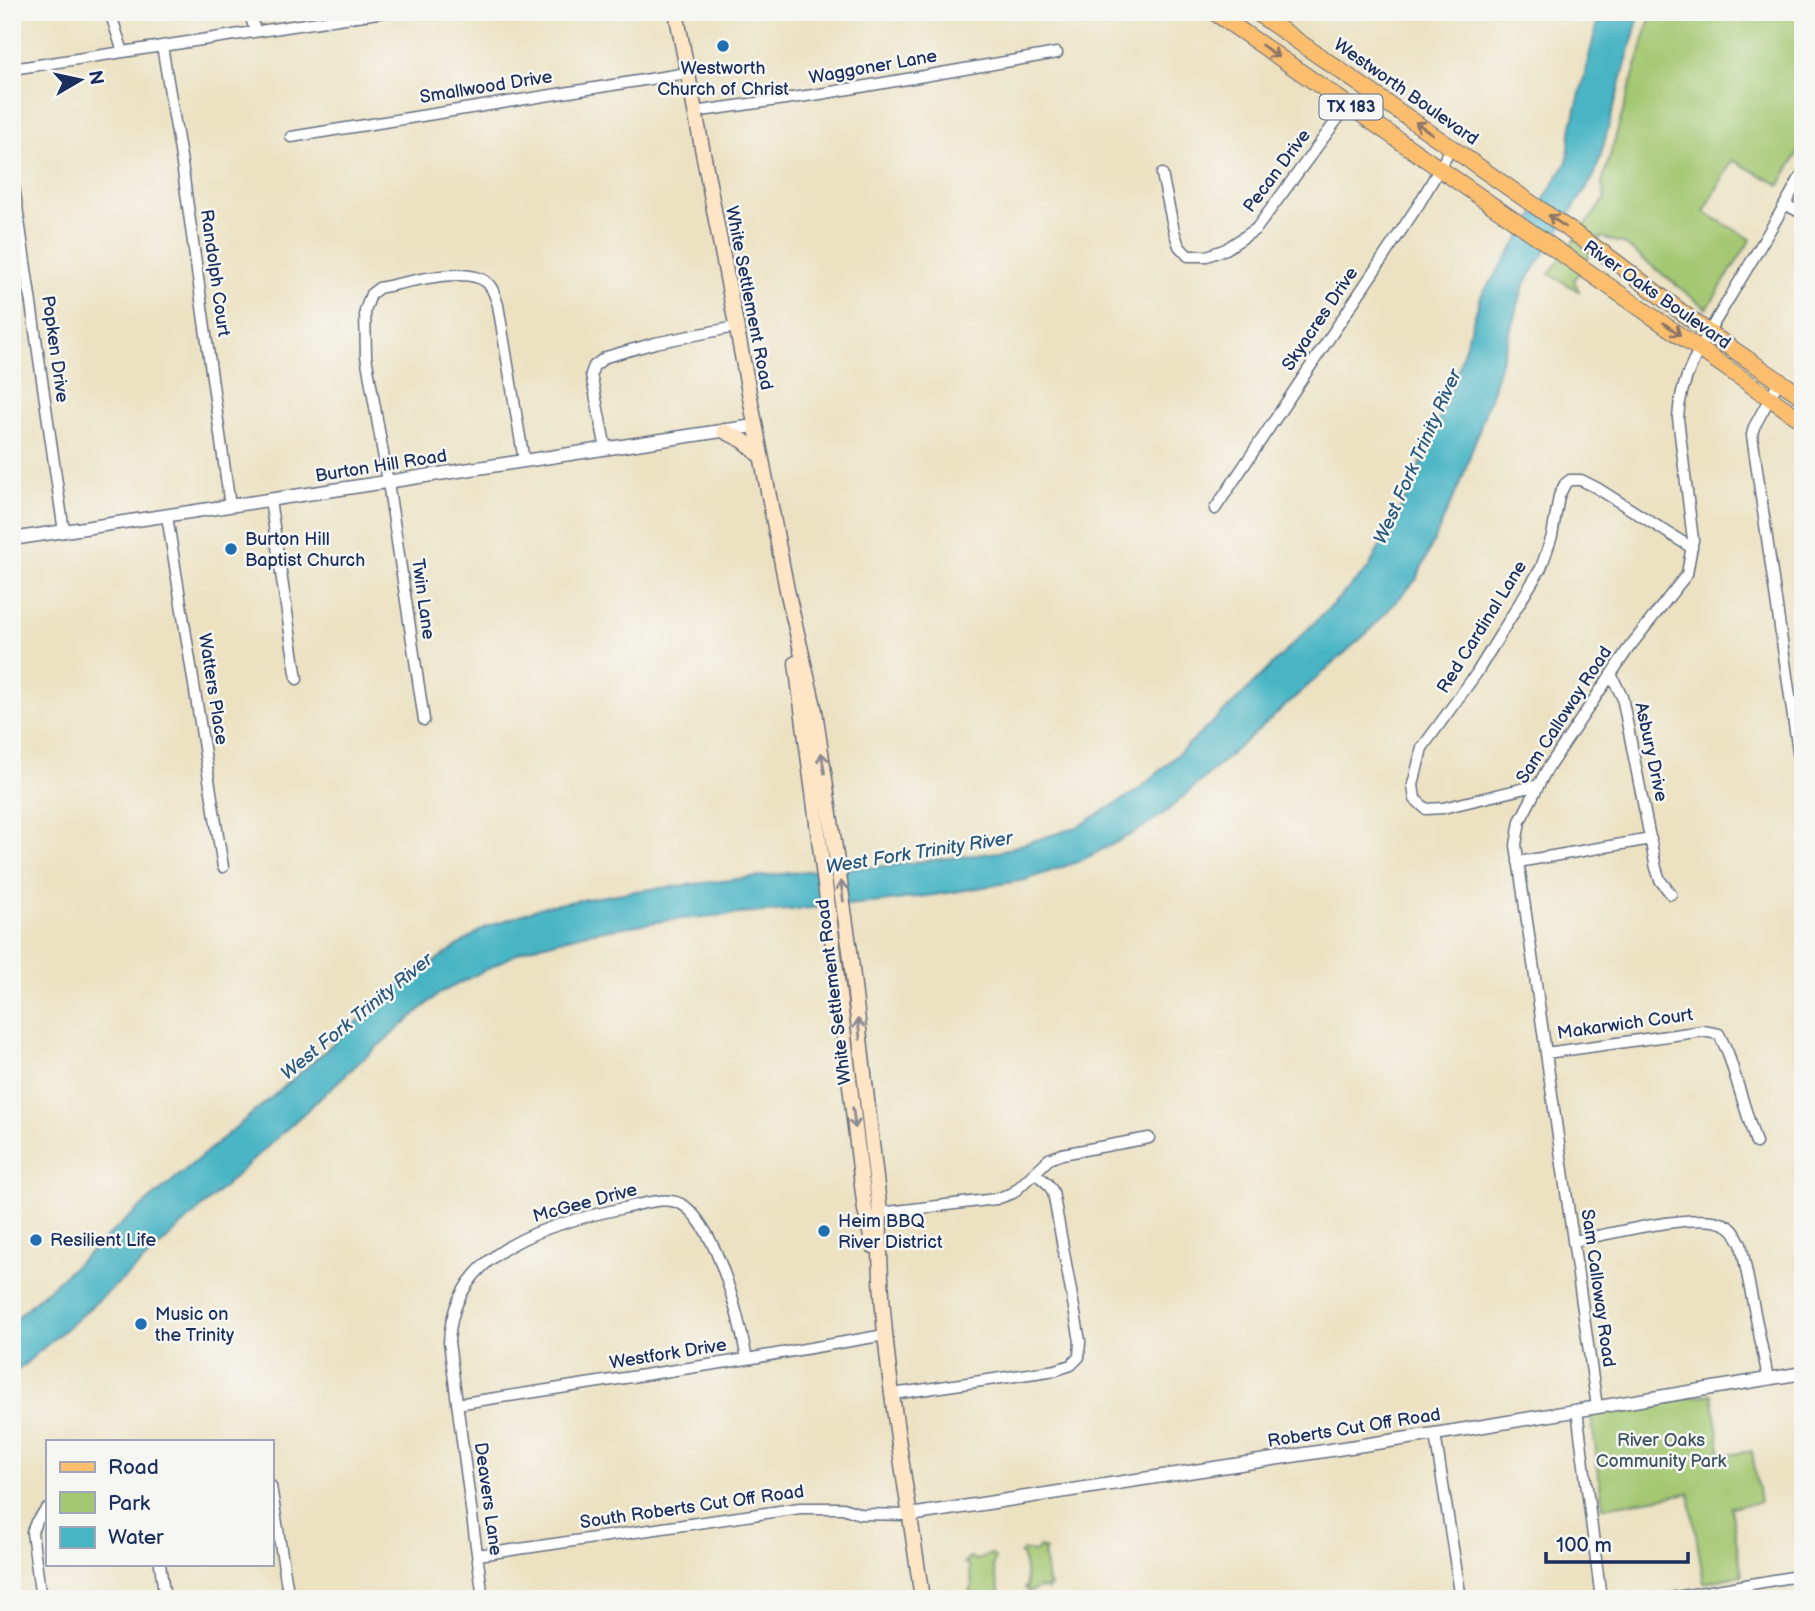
<svg xmlns="http://www.w3.org/2000/svg" width="1815" height="1611" font-family="'Balsamiq Sans',sans-serif">
	<style>
		.green { fill: #a4c872; stroke: #607c68; stroke-width: 2 }
		.water { fill: #48b5c4; stroke: #327291; stroke-width: 2 }
		.lines { fill: none; stroke-linecap: round; stroke-linejoin: round }
		.minor-casing { stroke: #646e81; stroke-width: 13 }
		.tertiary-casing { stroke: #646e81; stroke-width: 15 }
		.secondary-casing { stroke: #646e81; stroke-width: 17 }
		.primary-casing { stroke: #646e81; stroke-width: 18 }
		.minor { stroke: #fff; stroke-width: 10 }
		.tertiary { stroke: #fff; stroke-width: 12 }
		.secondary { stroke: #fde5c5; stroke-width: 14 }
		.primary { stroke: #fbbe6e; stroke-width: 16 }
		.oneway { stroke: #8b7666 }
		.oneway2 { stroke: #8c8a92 }
		.poi-dot { fill: #1f6fb2; stroke: #f6f6f2; stroke-width: 2.5 }
		.labels { text-anchor: middle; dominant-baseline: central; stroke-width: 5; stroke-linejoin: round; paint-order: stroke }
		.shield { fill: #f6f6f2; stroke: #5d6b8a; stroke-width: 2 }
		.shield-label { font-size: 16px; font-weight: bold; fill: #1b2f5e }
		.street-label { font-size: 18px; fill: #1b2f5e; stroke: #f6f6f2 }
		.poi-label { font-size: 18px; fill: #1b2f5e; stroke: #f6f6f2; text-anchor: start }
		.park-label { font-size: 18px; fill: #3d5563; stroke: #f6f6f2 }
		.water-label { font-size: 19px; font-style: italic; fill: #28577d; stroke: #f6f6f2 }
	</style>
	<rect width="100%" height="100%" fill="#f6f6f2"/>
	<filter id="ink" filterUnits="userSpaceOnUse"><feTurbulence type="fractalNoise" baseFrequency=".0143" numOctaves="2"/><feDisplacementMap in="SourceGraphic" scale="14" xChannelSelector="R" yChannelSelector="G"/><feConvolveMatrix kernelMatrix="1 2 1 2 8 2 1 2 1" color-interpolation-filters="sRGB"/></filter>
	<filter id="wash" filterUnits="userSpaceOnUse"><feTurbulence type="fractalNoise" baseFrequency=".00686" numOctaves="4" result="noise"/><feDisplacementMap in="SourceGraphic" scale="28" xChannelSelector="R" yChannelSelector="G"/><feGaussianBlur stdDeviation="1.57" result="paint"/><feColorMatrix in="noise" values="0 0 0 0 0 0 0 0 0 0 0 0 0 0 0 0 0 1.4 0 .05"/><feComposite in="paint" operator="in"/></filter>
	<g filter="url(#wash)">
		<rect width="100%" height="100%" fill="#ece2c2"/>
		<path class="green" d="M 1652,12 L 1803,12 L 1803,143 L 1780,185 L 1732,160 L 1704,212 L 1751,239 L 1707,309 L 1624,244 L 1601,237 L 1574,280 L 1579,291 L 1549,274 L 1605,199 L 1602,183 Z
			M 1712,1394 L 1721,1456 L 1752,1451 L 1760,1502 L 1731,1507 L 1742,1575 L 1704,1583 L 1689,1493 L 1603,1507 L 1591,1414 Z
			M 1040,1547 L 1046,1550 L 1044,1551 L 1048,1584 L 1051,1585 L 1047,1590 L 1046,1587 L 1041,1589 L 1040,1587 L 1029,1592 L 1025,1588 L 1027,1587 L 1023,1556 L 1020,1555 L 1023,1550 L 1035,1552 Z
			M 991,1554 L 995,1558 L 993,1566 L 1000,1593 L 997,1597 L 978,1599 L 969,1592 L 972,1585 L 969,1565 L 964,1564 L 969,1558 L 977,1560 Z"/>
		<path class="water" d="M 1600,12 L 1640,12 L 1598,165 L 1594,176 L 1524,285 L 1492,392 L 1462,479 L 1416,580 L 1367,633 L 1166,812 L 1136,832 L 1080,861 L 1025,880 L 948,893 L 882,902 L 669,920 L 587,933 L 526,949 L 440,993 L 355,1066 L 137,1267 L 12,1375 L 12,1322 L 120,1225 L 298,1075 L 395,988 L 484,928 L 545,906 L 635,891 L 807,871 L 875,867 L 998,852 L 1077,827 L 1140,789 L 1240,697 L 1368,569 L 1410,490 L 1453,385 L 1481,296 L 1518,241 L 1567,162 L 1572,126 Z"/>
	</g>
	<g filter="url(#ink)">
		<g class="lines">
			<g class="minor-casing">
				<path id="minor" d="M 110,12 L 123,52
					M 249,12 L 255,30
					M 162,46 L 181,157 L 230,506
					M 12,69 L 384,12
					M 694,112 L 820,94 L 1057,53
					M 291,137 L 687,73
					M 12,172 L 64,532
					M 1162,174 L 1174,231 L 1179,246 L 1188,256 L 1207,256 L 1226,249 L 1256,229 L 1348,105
					M 1785,204 L 1803,214
					M 1779,381 L 1754,427 L 1752,435 L 1803,786
					M 606,449 L 591,374 L 594,366 L 606,357 L 655,343 L 735,327
					M 270,500 L 297,679
					M 1215,509 L 1419,204 L 1452,147
					M 167,516 L 223,867
					M 1611,674 L 1622,697 L 1656,868 L 1660,880 L 1671,894
					M 424,720 L 388,482 L 366,356 L 365,311 L 371,294 L 379,288 C 405,283 463,266 485,281 C 493,286 495,297 498,305 L 524,461
					M 1538,785 L 1443,808 L 1426,809 L 1415,799 L 1413,785 L 1422,748 L 1476,674 L 1541,568 L 1552,536 L 1559,496 L 1565,484 L 1570,480 L 1581,480 L 1597,488 L 1692,548
					M 1518,862 L 1651,839
					M 1546,1053 L 1703,1031 L 1719,1034 L 1728,1053 L 1756,1143
					M 880,1213 L 996,1199 L 1013,1193 L 1049,1159 L 1062,1154 L 1149,1138
					M 1573,1241 C 1606,1235 1696,1211 1724,1224 C 1734,1228 1736,1235 1741,1244 L 1768,1378
					M 893,1394 L 1056,1370 L 1071,1365 L 1079,1357 L 1080,1341 L 1053,1192 L 1048,1184 L 1035,1173
					M 457,1404 L 747,1359 L 885,1335
					M 1597,1407 L 1516,845 L 1520,821 L 1546,771 L 1628,649 L 1687,574 L 1693,540 L 1678,418 C 1680,372 1710,331 1733,292 C 1757,252 1781,213 1803,172
					M 1577,1410 L 1601,1599
					M 1435,1434 L 1461,1599
					M 271,1486 L 289,1599
					M 478,1555 L 800,1508 L 843,1508 L 860,1514 L 910,1515
					M 160,1564 L 165,1599
					M 41,1599 L 32,1532 L 36,1522 L 47,1509
					M 483,1599 L 449,1342 C 453,1249 548,1224 624,1208 C 643,1204 669,1194 686,1207 C 719,1234 739,1318 747,1359
					M 1665,1599 L 1803,1575"/>
			</g>
			<g class="tertiary-casing">
				<path id="tertiary" d="M 12,539 L 754,426
					M 910,1515 L 1454,1431 L 1803,1373"/>
			</g>
			<g class="secondary-casing">
				<path id="secondary" d="M 676,12 L 787,590 L 815,711 L 850,951 L 880,1213 C 877,1340 905,1472 922,1599
					M 724,431 L 744,441 L 760,456
					M 796,663 L 834,953 L 865,1210 L 873,1246"/>
			</g>
			<g class="primary-casing">
				<path id="primary" d="M 1214,12 L 1803,421
					M 1256,12 L 1613,260 L 1709,333 L 1803,397"/>
			</g>
			<use href="#minor" class="minor"/>
			<use href="#tertiary" class="tertiary"/>
			<use href="#secondary" class="secondary"/>
			<use href="#primary" class="primary"/>
		</g>
		<defs><path id="oneway-shaft" d="M-6 0H5M1.5-3L5.5 0L1.5 3" fill="none" stroke-width="1.6" stroke-linecap="round" stroke-linejoin="round" transform="scale(1.75)"/></defs>
		<g class="oneway">
			<use href="#oneway-shaft" transform="translate(1270 51) rotate(35)"/>
			<use href="#oneway-shaft" transform="translate(1424 128) rotate(-145)"/>
			<use href="#oneway-shaft" transform="translate(1557 221) rotate(-145)"/>
			<use href="#oneway-shaft" transform="translate(1672 329) rotate(36)"/>
		</g>
		<g class="oneway2">
			<use href="#oneway-shaft" transform="translate(823 763) rotate(-99)"/>
			<use href="#oneway-shaft" transform="translate(842 891) rotate(-98)"/>
			<use href="#oneway-shaft" transform="translate(859 1029) rotate(-96)"/>
			<use href="#oneway-shaft" transform="translate(854 1118) rotate(83)"/>
		</g>
	</g>
	<g class="poi-dot">
		<circle cx="723" cy="46" r="7"/>
		<circle cx="231" cy="549" r="7"/>
		<circle cx="824" cy="1231" r="7"/>
		<circle cx="36" cy="1240" r="7"/>
		<circle cx="141" cy="1324" r="7"/>
	</g>
	<g class="labels">
		<rect class="shield" x="1319.5" y="94.5" width="63" height="25" rx="5"/>
		<g class="shield-label">
			<text x="1351" y="107">TX 183</text>
		</g>
		<g class="street-label">
			<text transform="translate(873 67) rotate(-10)">Waggoner Lane</text>
			<text transform="translate(486 87) rotate(-9)">Smallwood Drive</text>
			<text transform="translate(1406 92) rotate(35)">Westworth Boulevard</text>
			<text transform="translate(1277 171) rotate(-53)">Pecan Drive</text>
			<text transform="translate(215 273) rotate(82)">Randolph Court</text>
			<text transform="translate(1657 295) rotate(35)">River Oaks Boulevard</text>
			<text transform="translate(749 298) rotate(79)">White Settlement Road</text>
			<text transform="translate(1320 319) rotate(-56)">Skyacres Drive</text>
			<text transform="translate(55 349) rotate(82)">Popken Drive</text>
			<text transform="translate(381 466) rotate(-9)">Burton Hill Road</text>
			<text transform="translate(423 599) rotate(82)">Twin Lane</text>
			<text transform="translate(1482 627) rotate(-58)">Red Cardinal Lane</text>
			<text transform="translate(213 689) rotate(81)">Watters Place</text>
			<text transform="translate(1564 715) rotate(-57)">Sam Calloway Road</text>
			<text transform="translate(1651 752) rotate(78)">Asbury Drive</text>
			<text transform="translate(834 992) rotate(-97)">White Settlement Road</text>
			<text transform="translate(1625 1024) rotate(-8)">Makarwich Court</text>
			<text transform="translate(585 1203) rotate(-15)">McGee Drive</text>
			<text transform="translate(1598 1288) rotate(82)">Sam Calloway Road</text>
			<text transform="translate(668 1354) rotate(-9)">Westfork Drive</text>
			<text transform="translate(1354 1428) rotate(-9)">Roberts Cut Off Road</text>
			<text transform="translate(488 1499) rotate(82)">Deavers Lane</text>
			<text transform="translate(692 1507) rotate(-8)">South Roberts Cut Off Road</text>
		</g>
		<g class="poi-label">
			<text x="723" y="68" text-anchor="middle">Westworth<tspan x="723" dy="21">Church of Christ</tspan></text>
			<text x="245" y="539">Burton Hill<tspan x="245" dy="21">Baptist Church</tspan></text>
			<text x="838" y="1221">Heim BBQ<tspan x="838" dy="21">River District</tspan></text>
			<text x="50" y="1240">Resilient Life</text>
			<text x="155" y="1314">Music on<tspan x="155" dy="21">the Trinity</tspan></text>
		</g>
		<g class="park-label">
			<text x="1661" y="1440">River Oaks<tspan x="1661" dy="21">Community Park</tspan></text>
		</g>
		<g class="water-label">
			<text transform="translate(1418 457) rotate(-66)">West Fork Trinity River</text>
			<text transform="translate(919 853) rotate(-9)">West Fork Trinity River</text>
			<text transform="translate(357 1017) rotate(-39)">West Fork Trinity River</text>
		</g>
	</g>
	<rect width="1815" height="1611" fill="none" stroke="#f6f6f2" stroke-width="42"/>
	<rect x="46" y="1440" width="228" height="126" fill="#f6f6f2" stroke="#9ea6b7" stroke-width="2"/>
	<rect x="60" y="1462" width="35" height="10" fill="#fbbe6e" stroke="#9ea6b7" stroke-width="2"/>
	<text x="108" y="1474" font-size="21" fill="#1b2f5e">Road</text>
	<rect x="60" y="1492" width="35" height="21" fill="#a4c872" stroke="#9ea6b7" stroke-width="2"/>
	<text x="108" y="1510" font-size="21" fill="#1b2f5e">Park</text>
	<rect x="60" y="1527" width="35" height="21" fill="#48b5c4" stroke="#9ea6b7" stroke-width="2"/>
	<text x="108" y="1544" font-size="21" fill="#1b2f5e">Water</text>
	<g transform="translate(80 80) rotate(81)" stroke="#f6f6f2" stroke-width="5" paint-order="stroke">
	<path d="M0-5L12 26L0 18L-12 26Z" fill="#1b2f5e"/>
	<text y="-10" font-size="19" font-weight="bold" text-anchor="middle" fill="#1b2f5e">N</text>
	</g>
	<path d="M1546 1552v10h142v-10" fill="none" stroke="#1b2f5e" stroke-width="3.5"/>
	<text x="1556" y="1552" font-size="21" fill="#1b2f5e" stroke="#f6f6f2" stroke-width="5" paint-order="stroke">100 m</text>
</svg>
